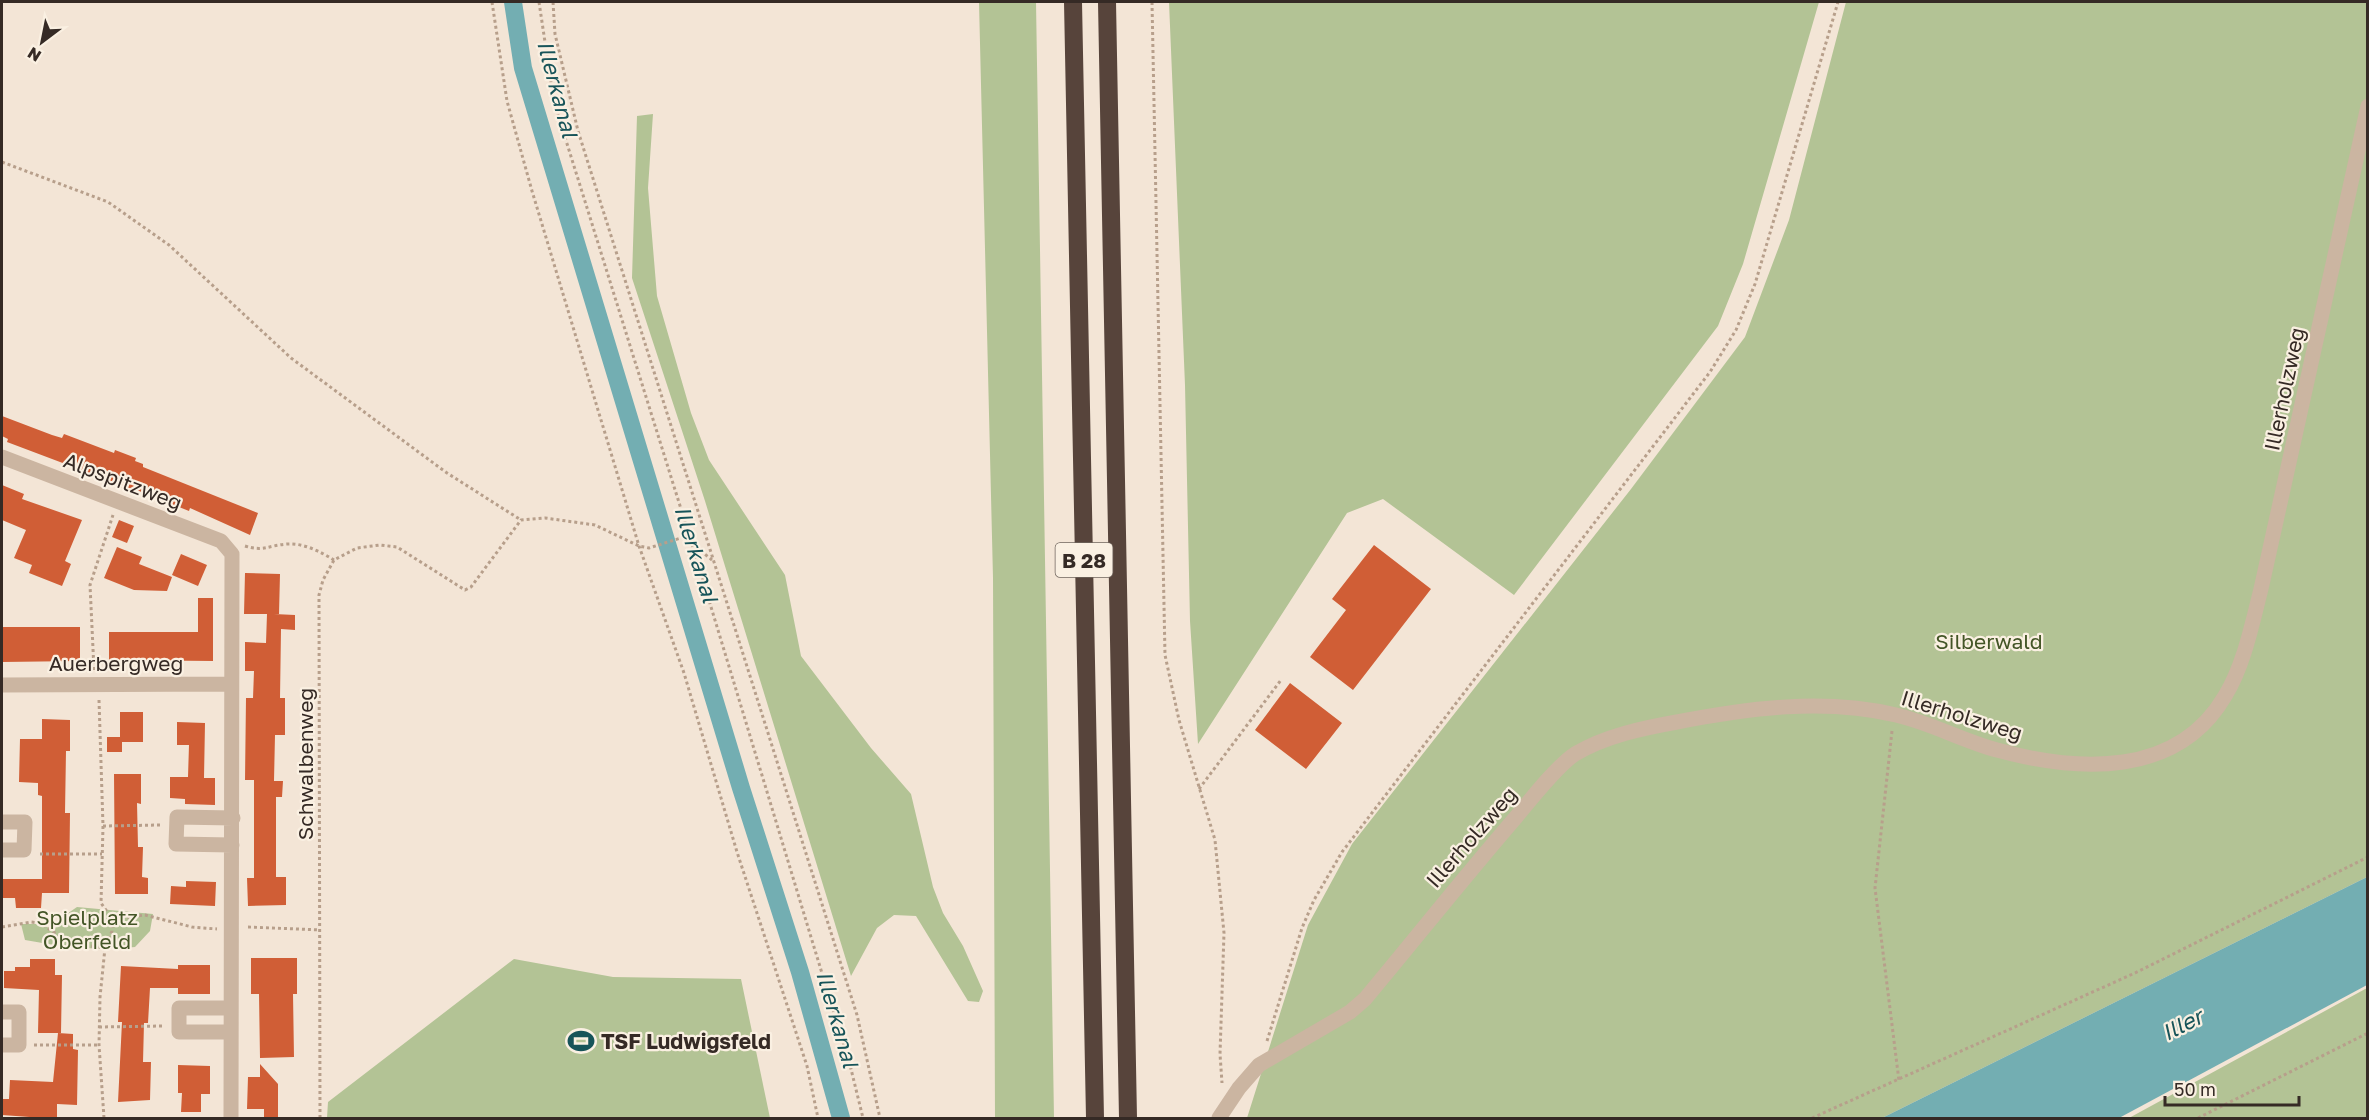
<svg xmlns="http://www.w3.org/2000/svg" width="2369" height="1120" font-family="'Golos Text',sans-serif">
	<style>
		.green { fill: #b3c395 }
		.water { fill: #73aeb2 }
		.lines { fill: none; stroke-linecap: round; stroke-linejoin: round }
		.canal { stroke: #73aeb2; stroke-width: 18 }
		.building { fill: #d05e36 }
		.path { stroke: #b79f8b; stroke-width: 3; stroke-dasharray: 3 3; stroke-linecap: butt }
		.minor { stroke: #cbb5a1; stroke-width: 15 }
		.highway { stroke: #57443b; stroke-width: 18 }
		.labels { text-anchor: middle; dominant-baseline: central; stroke-width: 4.5; stroke-linejoin: round; paint-order: stroke }
		.shield { fill: #faf0e2; stroke: #70655e; stroke-width: 1.5 }
		.shield-label { font-size: 20px; font-weight: bold; fill: #352a25 }
		.street-label { font-size: 21px; fill: #352a25; stroke: #faf0e2 }
		.park-label { font-size: 21px; fill: #435526; stroke: #faf0e2 }
		.poi-label { font-size: 21px; font-weight: bold; fill: #352a25; stroke: #faf0e2; text-anchor: start }
		.water-label { font-size: 22px; font-style: italic; fill: #175459; stroke: #faf0e2 }
	</style>
	<rect width="100%" height="100%" fill="#f3e5d6"/>
	<path class="green" d="M 979,2 L 1036,2 L 1054,1118 L 995,1118 L 993,578 Z
		M 1169,2 L 1819,2 L 1743,264 L 1718,326 L 1514,595 L 1383,499 L 1347,513 L 1198,744 L 1190,621 L 1185,385 Z
		M 1846,2 L 2367,2 L 2367,877 L 1882,1118 L 1247,1118 L 1308,925 L 1352,844 L 1631,489 L 1745,337 L 1789,220 Z
		M 653,114 L 648,188 L 657,296 L 691,413 L 709,460 L 785,575 L 801,656 L 871,748 L 911,794 L 933,887 L 943,913 L 963,946 L 983,991 L 979,1002 L 968,1001 L 916,916 L 894,915 L 877,928 L 851,976 L 705,501 L 632,278 L 637,116 Z
		M 77,907 L 153,914 L 150,931 L 135,947 C 96,951 63,947 25,940 L 21,924 L 40,924 L 54,930 L 61,918 Z
		M 514,959 L 613,977 L 741,979 L 770,1118 L 327,1118 L 328,1102 Z
		M 2367,988 L 2367,1118 L 2129,1118 Z"/>
	<path class="water" d="M 2367,877 L 2367,985 L 2119,1118 L 1882,1118 Z"/>
	<g class="lines">
		<path class="canal" d="M 513,2 L 523,68 L 741,788 L 800,972 L 841,1118"/>
	</g>
	<path class="building" d="M 2,416 L 52,435 L 62,438 L 64,434 L 114,453 L 115,450 L 136,458 L 135,461 L 143,464 L 143,467 L 258,513 L 250,535 L 190,508 L 189,511 L 134,489 L 133,492 L 120,487 L 121,485 L 7,442 L 8,439 L 2,436 Z
		M 2,485 L 24,494 L 22,499 L 82,520 L 65,561 L 71,564 L 62,586 L 29,573 L 32,565 L 14,558 L 26,530 L 2,520 Z
		M 119,520 L 134,526 L 127,543 L 112,537 Z
		M 1374,545 L 1431,589 L 1353,690 L 1310,657 L 1346,610 L 1332,599 Z
		M 117,547 L 142,557 L 139,564 L 172,577 L 167,591 L 134,590 L 104,578 Z
		M 181,554 L 207,565 L 198,586 L 172,575 Z
		M 245,573 L 280,574 L 279,614 L 274,614 L 295,615 L 295,630 L 281,629 L 280,698 L 285,698 L 285,735 L 275,735 L 274,781 L 283,781 L 282,797 L 276,797 L 276,877 L 286,877 L 286,905 L 248,906 L 247,878 L 254,878 L 254,780 L 245,780 L 246,698 L 253,698 L 254,671 L 245,671 L 245,642 L 266,643 L 267,614 L 244,614 Z
		M 198,598 L 213,598 L 213,661 L 109,660 L 109,632 L 198,632 Z
		M 2,627 L 80,627 L 80,661 L 2,662 Z
		M 1290,683 L 1342,723 L 1306,769 L 1255,730 Z
		M 120,712 L 143,712 L 143,742 L 122,742 L 122,752 L 107,752 L 107,737 L 120,737 Z
		M 42,719 L 70,720 L 70,751 L 66,751 L 65,813 L 70,813 L 69,893 L 42,893 L 41,908 L 16,908 L 15,898 L 2,898 L 2,879 L 42,879 L 42,796 L 38,795 L 38,783 L 19,782 L 20,739 L 42,739 Z
		M 177,722 L 205,723 L 204,778 L 215,778 L 215,805 L 185,804 L 185,799 L 170,798 L 170,777 L 188,777 L 189,745 L 177,745 Z
		M 114,774 L 141,774 L 141,804 L 137,803 L 138,847 L 143,847 L 142,877 L 148,878 L 148,894 L 115,894 Z
		M 186,881 L 216,882 L 215,906 L 170,904 L 171,886 L 186,887 Z
		M 251,958 L 297,958 L 297,994 L 293,994 L 294,1057 L 260,1058 L 259,994 L 251,994 Z
		M 30,959 L 55,959 L 55,975 L 62,975 L 61,1033 L 38,1033 L 39,990 L 4,988 L 4,971 L 15,971 L 15,967 L 30,967 Z
		M 178,965 L 210,965 L 210,994 L 178,994 L 178,988 L 150,988 L 148,1023 L 144,1023 L 143,1062 L 151,1062 L 150,1100 L 118,1102 L 122,1022 L 118,1022 L 121,966 L 178,969 Z
		M 58,1033 L 73,1034 L 73,1049 L 78,1050 L 77,1105 L 57,1104 L 57,1119 L 2,1115 L 2,1099 L 9,1099 L 10,1080 L 53,1082 Z
		M 260,1064 L 278,1084 L 278,1119 L 264,1119 L 264,1109 L 247,1109 L 248,1077 L 260,1077 Z
		M 178,1065 L 210,1066 L 210,1094 L 201,1094 L 201,1112 L 181,1112 L 182,1093 L 178,1093 Z"/>
	<g class="lines">
		<path class="path" d="M 492,2 L 507,101 L 532,191 L 639,546 L 684,673 L 737,852 L 807,1066 L 818,1118
			M 539,2 L 554,102 L 691,541 L 851,1069 L 863,1118
			M 553,2 L 555,34 L 578,131 L 857,1015 L 880,1118
			M 1152,2 L 1165,655 L 1179,720 L 1215,840 L 1224,933 L 1220,1054 L 1222,1083
			M 2,162 L 108,202 L 169,245 L 291,358 L 447,473 L 521,520
			M 245,546 C 264,552 269,545 288,544 C 304,543 321,552 334,560
			M 94,670 L 90,585 L 113,515
			M 99,700 L 103,826 L 101,903 L 112,919
			M 1892,731 L 1875,888 L 1899,1081
			M 1199,789 L 1281,680
			M 103,826 L 161,825
			M 40,854 L 102,854
			M 2,927 L 31,922 L 40,923 L 70,943 L 105,948
			M 248,927 L 320,930
			M 99,1027 L 164,1026
			M 1267,1041 L 1302,928 L 1314,900 L 1342,852 L 1710,372 L 1736,330 L 1755,284 L 1838,2
			M 34,1045 L 99,1045
			M 104,1118 L 99,1045 L 100,997 L 105,948 L 112,931 L 112,919 L 145,915 L 192,927 L 217,929
			M 320,1118 L 319,595 L 323,580 L 334,560 L 357,548 L 380,545 L 397,547 L 465,590 L 471,587 L 521,520 L 545,518 L 595,525 L 639,546 L 649,548 L 684,537 L 712,560
			M 1812,1118 L 2135,973 L 2368,857
			M 2198,1118 L 2368,1033"/>
		<path class="minor" d="M 2,457 L 221,541 L 232,554 L 231,1118
			M 2,685 L 230,684
			M 2,822 L 25,822 L 24,850 L 2,850
			M 232,845 L 176,844 L 177,817 L 233,818
			M 2,1012 L 19,1012 L 19,1045 L 2,1045
			M 231,1032 L 179,1032 L 179,1008 L 231,1008
			M 1219,1118 L 1239,1088 L 1259,1065 L 1350,1012 L 1365,999 C 1416,938 1465,876 1517,816 C 1531,799 1558,765 1575,754 C 1605,736 1643,728 1677,722 C 1749,708 1824,698 1896,715 C 1931,723 1963,741 1997,750 C 2078,772 2177,778 2225,696 C 2244,665 2252,624 2261,589 L 2368,106"/>
		<path class="highway" d="M 1073,2 L 1095,1118
			M 1107,2 L 1128,1118"/>
	</g>
	<defs>
		<g id="stadium-bare" transform="scale(2.07)"><path d="M0-5a6.5 5 0 1 0 0 10a6.5 5 0 1 0 0-10ZM-3.5-1.8h7v3.6h-7Z" fill="#175459" stroke="#faf0e2" stroke-width="2.5" paint-order="stroke"/></g>
	</defs>
	<g fill-rule="evenodd">
		<use href="#stadium-bare" x="581" y="1041"/>
	</g>
	<g class="labels">
		<rect class="shield" x="1055.5" y="543" width="57" height="34" rx="4.5"/>
		<g class="shield-label">
			<text x="1084" y="560">B 28</text>
		</g>
		<g class="street-label">
			<text transform="translate(2284 389) rotate(-78)">Illerholzweg</text>
			<text transform="translate(123 481) rotate(21)">Alpspitzweg</text>
			<text x="116" y="663">Auerbergweg</text>
			<text transform="translate(1962 715) rotate(17)">Illerholzweg</text>
			<text transform="translate(305 764) rotate(-90)">Schwalbenweg</text>
			<text transform="translate(1471 837) rotate(-49)">Illerholzweg</text>
		</g>
		<g class="park-label">
			<text x="1989" y="641">Silberwald</text>
			<text x="87" y="917">Spielplatz<tspan x="87" dy="24">Oberfeld</tspan></text>
		</g>
		<g class="poi-label">
			<text x="601" y="1041">TSF Ludwigsfeld</text>
		</g>
		<g class="water-label">
			<text transform="translate(558 89) rotate(75)">Illerkanal</text>
			<text transform="translate(697 554) rotate(73)">Illerkanal</text>
			<text transform="translate(838 1019) rotate(74)">Illerkanal</text>
			<text transform="translate(2182 1024) rotate(-27)">Iller</text>
		</g>
	</g>
	<rect width="2369" height="1120" fill="none" stroke="#352a25" stroke-width="6"/>
	<g transform="translate(42 42) rotate(212)" stroke="#faf0e2" stroke-width="4.5" paint-order="stroke">
	<path d="M0-4.5L10 22L0 15L-10 22Z" fill="#352a25"/>
	<text y="-9" font-size="16" font-weight="bold" text-anchor="middle" fill="#352a25">N</text>
	</g>
	<path d="M2165 1096v9h134v-9" fill="none" stroke="#352a25" stroke-width="3"/>
	<text x="2174" y="1096" font-size="18" fill="#352a25" stroke="#faf0e2" stroke-width="4.5" paint-order="stroke">50 m</text>
</svg>
